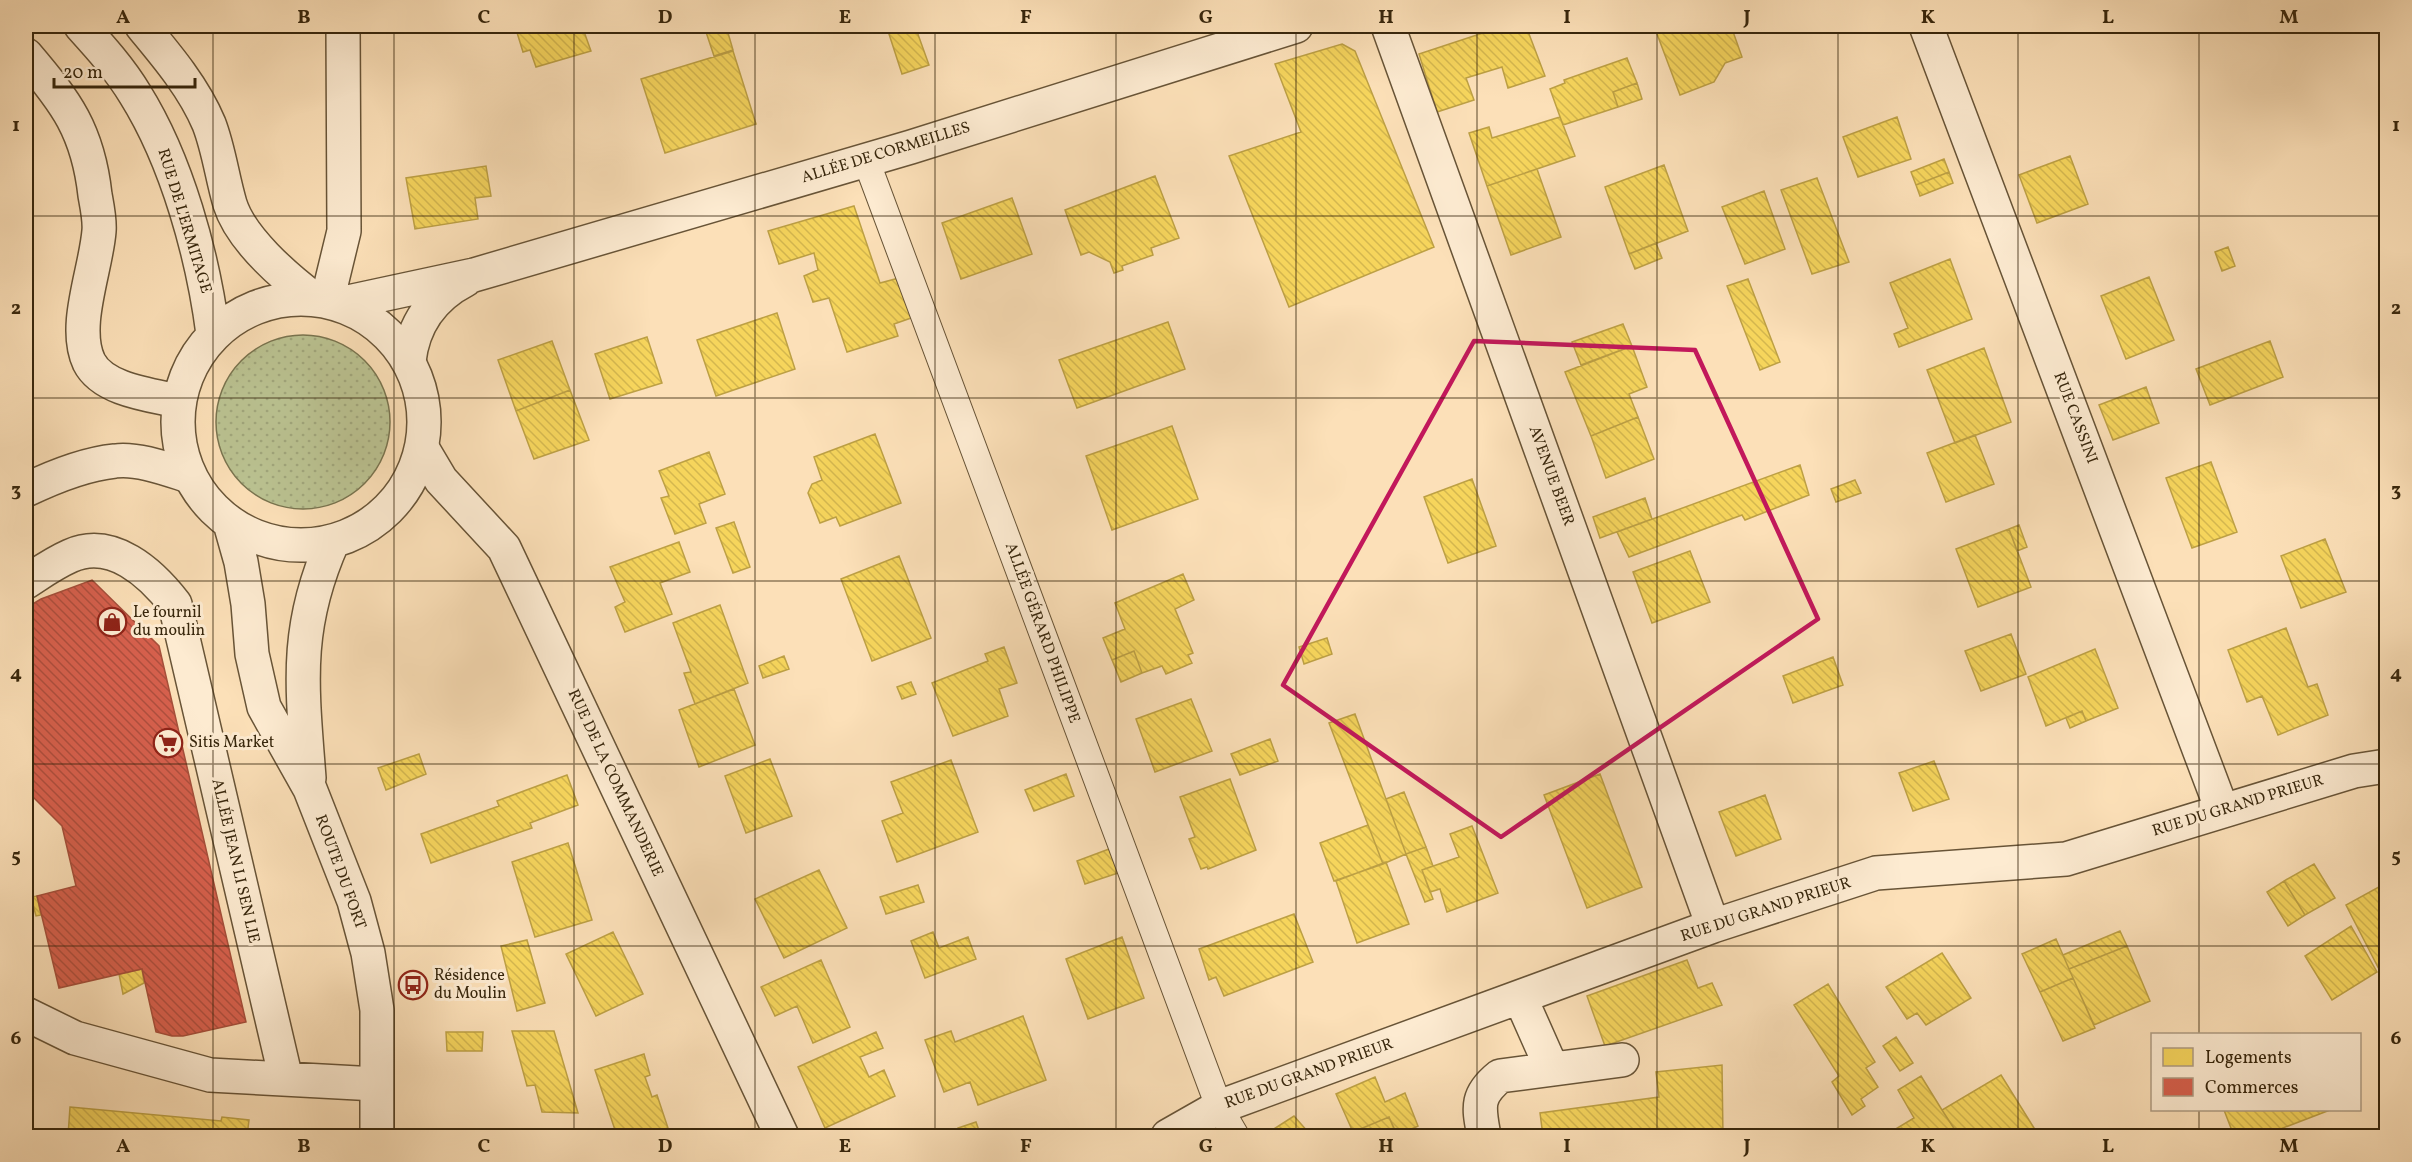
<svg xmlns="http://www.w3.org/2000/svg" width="2412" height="1162" font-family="Vollkorn,serif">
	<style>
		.garden { fill: url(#garden-dots); stroke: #79744f; stroke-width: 1.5 }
		.homes { fill: url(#homes-back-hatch); stroke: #bda044; stroke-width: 1.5 }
		.shops { fill: url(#shops-back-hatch); stroke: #a64f3a; stroke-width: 1.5 }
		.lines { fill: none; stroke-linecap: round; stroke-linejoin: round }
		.service-casing { stroke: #685437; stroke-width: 28 }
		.minor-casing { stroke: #685437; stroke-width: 36 }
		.tertiary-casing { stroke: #685437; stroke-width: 36 }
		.service { stroke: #fdebd1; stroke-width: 26 }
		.minor { stroke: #fdebd1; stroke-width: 33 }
		.tertiary { stroke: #fdebd1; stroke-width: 33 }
		.marked { fill: none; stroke: #c2185b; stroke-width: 4.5; stroke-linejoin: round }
		.grid { fill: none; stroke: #37260c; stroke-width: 1.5; stroke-opacity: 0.55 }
		.labels { text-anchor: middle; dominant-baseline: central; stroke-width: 6; stroke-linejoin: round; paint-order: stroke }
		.street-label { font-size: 16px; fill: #37260c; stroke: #fdebd1 }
		.poi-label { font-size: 16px; fill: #37260c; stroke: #fdebd1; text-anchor: start }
		.neatline { fill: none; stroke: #37260c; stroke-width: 2 }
		.grid-label { font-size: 20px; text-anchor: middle; font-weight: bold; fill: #37260c }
	</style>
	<defs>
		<pattern id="garden-dots" width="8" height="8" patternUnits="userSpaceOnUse" patternTransform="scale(1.5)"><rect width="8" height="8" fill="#bbc392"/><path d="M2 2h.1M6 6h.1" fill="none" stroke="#a1a77d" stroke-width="1.8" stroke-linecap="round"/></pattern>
		<pattern id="homes-back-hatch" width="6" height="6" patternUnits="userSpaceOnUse" patternTransform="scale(1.5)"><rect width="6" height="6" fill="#f6d55c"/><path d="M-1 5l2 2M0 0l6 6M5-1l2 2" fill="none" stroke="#d4b74f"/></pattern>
		<pattern id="shops-back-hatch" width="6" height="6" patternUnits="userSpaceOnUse" patternTransform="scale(1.5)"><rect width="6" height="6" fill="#d6604d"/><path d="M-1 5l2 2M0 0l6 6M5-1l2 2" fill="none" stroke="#ae4f3e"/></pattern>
	</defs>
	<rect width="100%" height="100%" fill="#fce0b8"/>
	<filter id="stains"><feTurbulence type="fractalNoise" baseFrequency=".00333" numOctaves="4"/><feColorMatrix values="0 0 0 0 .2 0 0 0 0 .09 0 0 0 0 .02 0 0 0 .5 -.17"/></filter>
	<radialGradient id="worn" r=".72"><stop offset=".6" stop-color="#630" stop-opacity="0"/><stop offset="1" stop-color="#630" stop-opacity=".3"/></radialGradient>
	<path class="garden" d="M216 422a87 87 0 1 1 174 0a87 87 0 1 1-174 0Z"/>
	<path class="homes" d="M 515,26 L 582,26 L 591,51 L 536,67 L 530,50 L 523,52 Z
		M 704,26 L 726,26 L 733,50 L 714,56 Z
		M 905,26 L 915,26 L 929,65 L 902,74 L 888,31 Z
		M 1504,26 L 1526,26 L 1545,76 L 1508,88 L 1502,67 L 1466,78 L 1474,100 L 1437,112 L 1419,54 Z
		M 1654,26 L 1731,26 L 1742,57 L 1725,63 L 1714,82 L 1680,95 Z
		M 1342,44 L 1355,51 L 1434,247 L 1289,307 L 1229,156 L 1301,132 L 1275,64 Z
		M 733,51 L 756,124 L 665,153 L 641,79 Z
		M 1627,58 L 1637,83 L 1613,92 L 1618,107 L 1563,125 L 1550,89 L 1565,83 L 1564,80 Z
		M 1637,83 L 1642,99 L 1618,107 L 1613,92 Z
		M 1560,117 L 1575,156 L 1487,186 L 1469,133 L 1489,127 L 1492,138 Z
		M 1897,117 L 1911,159 L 1858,177 L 1843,137 Z
		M 2070,156 L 2088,204 L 2037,223 L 2019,175 Z
		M 1944,159 L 1949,172 L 1916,185 L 1911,172 Z
		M 1664,165 L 1688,231 L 1629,254 L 1605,187 Z
		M 486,166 L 491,196 L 475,198 L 478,219 L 415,229 L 406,178 Z
		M 1537,169 L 1561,237 L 1511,255 L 1487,186 Z
		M 1949,172 L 1953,183 L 1920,196 L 1916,185 Z
		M 1155,176 L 1179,238 L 1151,248 L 1153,255 L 1122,266 L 1123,270 L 1114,273 L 1110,262 L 1089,252 L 1081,255 L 1065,210 Z
		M 1817,178 L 1849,262 L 1812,274 L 1781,190 Z
		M 1764,191 L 1785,249 L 1745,264 L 1722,207 Z
		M 1012,198 L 1032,254 L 961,279 L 942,223 Z
		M 854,206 L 880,283 L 899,278 L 914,317 L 894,324 L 898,336 L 847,352 L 829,298 L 813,302 L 804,276 L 818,270 L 814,253 L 779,264 L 768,231 Z
		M 1656,243 L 1662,258 L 1635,269 L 1629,254 Z
		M 2228,247 L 2235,266 L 2222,271 L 2215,252 Z
		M 1950,259 L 1972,319 L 1899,347 L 1894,334 L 1908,328 L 1890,283 Z
		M 2149,277 L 2174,340 L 2126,359 L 2101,296 Z
		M 1748,279 L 1780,362 L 1760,370 L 1727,286 Z
		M 777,313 L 795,369 L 716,396 L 697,340 Z
		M 1168,322 L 1185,369 L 1077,408 L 1059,360 Z
		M 1623,324 L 1632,346 L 1581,365 L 1572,342 Z
		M 647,337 L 662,383 L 610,399 L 595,354 Z
		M 552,341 L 570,390 L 516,411 L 498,360 Z
		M 2270,341 L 2283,377 L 2210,405 L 2196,369 Z
		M 1632,346 L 1647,387 L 1629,394 L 1638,417 L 1591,436 L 1565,372 Z
		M 1984,348 L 2011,422 L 1955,443 L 1927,370 Z
		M 2146,387 L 2159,423 L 2113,440 L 2099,405 Z
		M 570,390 L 589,440 L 534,459 L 516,411 Z
		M 1638,417 L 1654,459 L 1606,478 L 1591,436 Z
		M 1172,426 L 1198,499 L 1112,530 L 1086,456 Z
		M 875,434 L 901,503 L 840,526 L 836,517 L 820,523 L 808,493 L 812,484 L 822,480 L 814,457 Z
		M 1975,435 L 1994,484 L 1946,502 L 1927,453 Z
		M 709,452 L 725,494 L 699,504 L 706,523 L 675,534 L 661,498 L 669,496 L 659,471 Z
		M 2211,462 L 2237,532 L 2192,548 L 2166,478 Z
		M 1800,465 L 1809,495 L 1745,520 L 1742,515 L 1629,557 L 1617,532 Z
		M 1472,479 L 1496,546 L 1448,563 L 1424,497 Z
		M 1855,480 L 1861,493 L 1836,502 L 1831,489 Z
		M 1645,498 L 1652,519 L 1600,538 L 1593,517 Z
		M 734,522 L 750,567 L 733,573 L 716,528 Z
		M 2019,525 L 2027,547 L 2017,551 L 2009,529 Z
		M 2009,529 L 2031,587 L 1978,607 L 1956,549 Z
		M 2325,539 L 2346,592 L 2301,608 L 2281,556 Z
		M 679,542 L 690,572 L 660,583 L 672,614 L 625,632 L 615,607 L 625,602 L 610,567 Z
		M 1690,551 L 1710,602 L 1652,623 L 1633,572 Z
		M 899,556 L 931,638 L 872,661 L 841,579 Z
		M 1183,574 L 1194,600 L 1175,609 L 1193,653 L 1188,655 L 1192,663 L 1166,674 L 1162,666 L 1142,673 L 1134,651 L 1112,660 L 1103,638 L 1125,629 L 1115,603 Z
		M 720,605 L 748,683 L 695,704 L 684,673 L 691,672 L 673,623 Z
		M 2286,628 L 2308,687 L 2317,684 L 2328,715 L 2278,735 L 2262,696 L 2247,702 L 2228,650 Z
		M 2011,634 L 2026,674 L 1981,691 L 1965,651 Z
		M 1327,638 L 1332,654 L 1304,664 L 1299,647 Z
		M 1004,647 L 1017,683 L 999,689 L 1008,716 L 953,736 L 932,683 L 988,661 L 985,654 Z
		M 2095,649 L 2118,708 L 2086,721 L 2082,711 L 2046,726 L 2028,677 Z
		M 1134,651 L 1142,673 L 1121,682 L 1112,660 Z
		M 784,656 L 789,669 L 763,678 L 759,666 Z
		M 1833,657 L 1843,685 L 1793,703 L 1783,676 Z
		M 911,682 L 916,694 L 902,699 L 897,687 Z
		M 734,689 L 755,745 L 699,767 L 679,710 Z
		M 1191,699 L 1212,751 L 1155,772 L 1136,719 Z
		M 2082,711 L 2086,721 L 2070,728 L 2066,718 Z
		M 1355,714 L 1406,854 L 1383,864 L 1329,723 Z
		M 1270,739 L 1278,761 L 1240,775 L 1231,754 Z
		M 419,754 L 426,774 L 386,790 L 378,768 Z
		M 770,759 L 792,816 L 746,833 L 725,776 Z
		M 951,760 L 978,832 L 897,862 L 882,821 L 903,813 L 891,782 Z
		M 1934,761 L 1949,799 L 1913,811 L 1899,773 Z
		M 1066,774 L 1074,796 L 1034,811 L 1025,790 Z
		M 1600,774 L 1642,887 L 1587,908 L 1544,795 Z
		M 567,775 L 578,805 L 530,823 L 532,828 L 431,863 L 421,834 L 499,806 L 497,801 Z
		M 1230,779 L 1256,850 L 1208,869 L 1207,867 L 1201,869 L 1189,839 L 1195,837 L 1180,797 Z
		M 1404,792 L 1426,847 L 1406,854 L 1386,799 Z
		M 1765,795 L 1781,839 L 1736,856 L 1719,812 Z
		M 1368,825 L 1383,864 L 1334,881 L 1320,843 Z
		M 1472,826 L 1498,893 L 1447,912 L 1440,889 L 1430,892 L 1422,870 L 1459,857 L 1450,834 Z
		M 568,843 L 592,920 L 535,937 L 512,862 Z
		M 1426,847 L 1433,866 L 1422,870 L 1433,899 L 1425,902 L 1406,854 Z
		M 1109,849 L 1118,873 L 1085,884 L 1077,861 Z
		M 1386,862 L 1409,924 L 1357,943 L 1336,881 Z
		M 2314,864 L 2335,898 L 2305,915 L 2284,881 Z
		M 819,870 L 847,928 L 784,958 L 755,899 Z
		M 2284,881 L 2305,915 L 2288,926 L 2267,892 Z
		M 2386,883 L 2386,975 L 2383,977 L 2346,905 Z
		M 918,885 L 924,902 L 886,914 L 880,897 Z
		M 37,896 L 41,915 L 36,916 L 31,897 Z
		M 1294,914 L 1313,962 L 1224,996 L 1216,977 L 1209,980 L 1199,949 Z
		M 2351,926 L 2377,972 L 2332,1000 L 2305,956 Z
		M 2120,931 L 2127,946 L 2069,969 L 2063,955 Z
		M 613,932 L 643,994 L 596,1016 L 566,954 Z
		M 933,932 L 939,948 L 968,937 L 976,959 L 925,978 L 911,941 Z
		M 1122,937 L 1144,998 L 1088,1019 L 1066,959 Z
		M 2056,939 L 2073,978 L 2040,992 L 2022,954 Z
		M 527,940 L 545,1003 L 517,1011 L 501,946 Z
		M 2127,946 L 2150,1001 L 2094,1025 L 2069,969 Z
		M 1942,953 L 1971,998 L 1926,1025 L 1917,1013 L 1907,1019 L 1886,987 Z
		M 821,960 L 850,1027 L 813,1043 L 797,1006 L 775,1016 L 761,987 Z
		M 1687,960 L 1698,988 L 1712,983 L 1722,1005 L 1605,1046 L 1587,996 Z
		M 142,969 L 144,983 L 123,994 L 119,974 Z
		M 2073,978 L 2095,1028 L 2063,1041 L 2040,992 Z
		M 1828,984 L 1875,1062 L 1866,1068 L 1878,1087 L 1861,1099 L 1865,1106 L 1852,1115 L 1832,1082 L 1839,1076 L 1794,1005 Z
		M 1023,1016 L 1046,1080 L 978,1105 L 970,1082 L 944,1092 L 925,1040 L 951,1031 L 955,1042 Z
		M 512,1031 L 554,1031 L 578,1113 L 542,1112 L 535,1085 L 527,1086 Z
		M 446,1032 L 483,1032 L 482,1051 L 447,1051 Z
		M 876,1032 L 883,1048 L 860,1057 L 869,1077 L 884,1070 L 895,1096 L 825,1128 L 798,1067 Z
		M 1896,1037 L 1913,1063 L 1900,1071 L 1883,1046 Z
		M 644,1054 L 650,1075 L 645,1077 L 652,1097 L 657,1095 L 668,1128 L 641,1136 L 617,1136 L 595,1070 Z
		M 1722,1065 L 1723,1136 L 1543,1136 L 1540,1113 L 1659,1097 L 1656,1072 Z
		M 2001,1075 L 2039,1136 L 1959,1136 L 1942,1110 Z
		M 1921,1076 L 1942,1110 L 1959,1136 L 1884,1136 L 1914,1118 L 1898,1090 Z
		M 1375,1077 L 1385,1102 L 1405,1093 L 1418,1126 L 1397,1136 L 1389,1117 L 1353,1132 L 1336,1094 Z
		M 70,1107 L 221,1121 L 222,1117 L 249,1120 L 247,1136 L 68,1136 Z
		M 2224,1110 L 2330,1110 L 2262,1136 L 2234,1136 Z
		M 1294,1116 L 1309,1133 L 1304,1136 L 1263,1136 Z
		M 1389,1117 L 1394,1128 L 1373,1136 L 1354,1136 L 1353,1132 Z
		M 976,1122 L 981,1136 L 960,1136 L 958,1128 Z"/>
	<path class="shops" d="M 92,580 L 159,646 L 246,1022 L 183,1036 L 172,1036 L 156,1032 L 142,969 L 59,988 L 37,896 L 76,886 L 62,826 L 26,790 L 26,608 L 41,599 Z"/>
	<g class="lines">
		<g class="service-casing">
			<path id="service" d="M 866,160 L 1219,1107 L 1236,1136"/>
		</g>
		<g class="minor-casing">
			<path id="minor" d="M 1388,26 L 1713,926
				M 1926,26 L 2222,810
				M 26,55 C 66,102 88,131 95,195 C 97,206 100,220 99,231 C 96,270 72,326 89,362 C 103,390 151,395 178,401
				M 327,301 L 344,231 L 343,26
				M 339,304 L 474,275 L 911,147 L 1296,26
				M 409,361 C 413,325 432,297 465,280
				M 422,448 L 441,480 L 504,548 L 782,1136
				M 26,490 C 53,477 85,464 115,461 C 138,458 167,469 189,476
				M 26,582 C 40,573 54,563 70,556 C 112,537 151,573 175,604 L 286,1079
				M 1520,997 L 1552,1069
				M 26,1014 L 75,1038 L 210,1075 L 376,1084
				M 1168,1136 L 1219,1107 L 1713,926 L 1876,873 L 2066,859 L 2354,771 L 2386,766
				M 1484,1136 C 1479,1108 1475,1096 1500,1076 L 1622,1060"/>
		</g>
		<g class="tertiary-casing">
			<path id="tertiary" d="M 81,26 C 100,47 120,69 135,94 C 177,161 203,256 213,334
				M 142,26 C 167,56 194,88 209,124 C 219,150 222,177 230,204 C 241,239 285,277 314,299
				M178 422a123 123 0 1 1 246 0a123 123 0 1 1-246 0Z
				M 230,523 L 241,562 L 248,604 L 252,654 L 264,707 L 310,789 L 354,901 L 368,953 L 377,1010 L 377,1136
				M 309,778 C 302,686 294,628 333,541"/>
		</g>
		<use href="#service" class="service"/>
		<use href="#minor" class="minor"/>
		<use href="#tertiary" class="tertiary"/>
	</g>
	<path class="marked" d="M 1474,341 L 1695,350 L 1818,619 L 1501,837 L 1283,685 Z"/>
	<path class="grid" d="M 213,26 L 213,1136M 394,26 L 394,1136M 574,26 L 574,1136M 755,26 L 755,1136M 935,26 L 935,1136M 1116,26 L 1116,1136M 1296,26 L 1296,1136M 1477,26 L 1477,1136M 1657,26 L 1657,1136M 1838,26 L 1838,1136M 2018,26 L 2018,1136M 2199,26 L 2199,1034M 26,216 L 2386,216M 26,398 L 2386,398M 26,581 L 2386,581M 26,764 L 2386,764M 26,946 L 2386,946M 2199,1110 L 2199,1136"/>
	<defs>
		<g id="shop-ring" transform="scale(1.5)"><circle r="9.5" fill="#fdebd1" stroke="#8f2418" stroke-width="1.5"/><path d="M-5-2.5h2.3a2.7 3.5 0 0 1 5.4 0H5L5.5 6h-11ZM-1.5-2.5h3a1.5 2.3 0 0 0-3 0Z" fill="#8f2418"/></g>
		<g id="supermarket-ring" transform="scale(1.5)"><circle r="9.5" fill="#fdebd1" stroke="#8f2418" stroke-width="1.5"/><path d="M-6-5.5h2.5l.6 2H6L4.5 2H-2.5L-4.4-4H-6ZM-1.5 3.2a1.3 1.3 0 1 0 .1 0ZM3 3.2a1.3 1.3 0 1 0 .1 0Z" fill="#8f2418"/></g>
		<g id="bus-ring" transform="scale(1.5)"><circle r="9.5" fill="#fdebd1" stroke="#8f2418" stroke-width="1.5"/><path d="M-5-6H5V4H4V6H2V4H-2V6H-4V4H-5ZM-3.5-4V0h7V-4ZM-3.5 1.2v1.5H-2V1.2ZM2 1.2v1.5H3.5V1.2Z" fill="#8f2418"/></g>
	</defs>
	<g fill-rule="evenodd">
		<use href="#shop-ring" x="112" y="622"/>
		<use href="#supermarket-ring" x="168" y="743"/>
		<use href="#bus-ring" x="413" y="985"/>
	</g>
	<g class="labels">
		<g class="street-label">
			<text transform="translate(886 153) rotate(-17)">ALLÉE DE CORMEILLES</text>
			<text transform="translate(184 221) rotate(73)">RUE DE L'ERMITAGE</text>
			<text transform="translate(2075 418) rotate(69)">RUE CASSINI</text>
			<text transform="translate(1551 476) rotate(70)">AVENUE BEER</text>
			<text transform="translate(1042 633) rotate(70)">ALLÉE GÉRARD PHILIPPE</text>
			<text transform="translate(615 783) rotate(65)">RUE DE LA COMMANDERIE</text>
			<text transform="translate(2238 806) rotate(-17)">RUE DU GRAND PRIEUR</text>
			<text transform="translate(235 861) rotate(77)">ALLÉE JEAN LI SEN LIE</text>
			<text transform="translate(340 872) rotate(70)">ROUTE DU FORT</text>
			<text transform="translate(1766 910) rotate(-18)">RUE DU GRAND PRIEUR</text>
			<text transform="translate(1309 1074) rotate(-20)">RUE DU GRAND PRIEUR</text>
		</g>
		<g class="poi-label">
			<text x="133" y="613">Le fournil<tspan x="133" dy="18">du moulin</tspan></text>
			<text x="189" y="743">Sitis Market</text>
			<text x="434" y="976">Résidence<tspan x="434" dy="18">du Moulin</tspan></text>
		</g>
	</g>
	<rect width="2412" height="1162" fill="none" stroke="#fce0b8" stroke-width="66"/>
	<rect x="2151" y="1033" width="210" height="78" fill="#fdebd1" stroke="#ae9c82" stroke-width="1.5"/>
	<rect x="2163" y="1048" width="30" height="18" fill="#f6d55c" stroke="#ae9c82" stroke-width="1.5"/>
	<text x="2205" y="1063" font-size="18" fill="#37260c">Logements</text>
	<rect x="2163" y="1078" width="30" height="18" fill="#d6604d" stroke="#ae9c82" stroke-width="1.5"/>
	<text x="2205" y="1093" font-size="18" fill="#37260c">Commerces</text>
	<path d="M54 78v9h141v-9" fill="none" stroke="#37260c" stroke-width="3"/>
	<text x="63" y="78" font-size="18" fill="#37260c" stroke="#fdebd1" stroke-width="4.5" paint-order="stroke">20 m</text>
	<rect x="33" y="33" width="2346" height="1096" class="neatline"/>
	<g class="grid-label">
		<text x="123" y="23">A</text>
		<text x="304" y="23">B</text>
		<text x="484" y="23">C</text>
		<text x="665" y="23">D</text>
		<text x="845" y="23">E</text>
		<text x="1026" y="23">F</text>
		<text x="1206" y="23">G</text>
		<text x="1386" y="23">H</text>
		<text x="1567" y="23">I</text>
		<text x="1747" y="23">J</text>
		<text x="1928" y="23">K</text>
		<text x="2108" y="23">L</text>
		<text x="2289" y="23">M</text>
		<text x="16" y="131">1</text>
		<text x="2396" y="131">1</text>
		<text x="16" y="314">2</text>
		<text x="2396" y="314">2</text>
		<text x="16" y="496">3</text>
		<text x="2396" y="496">3</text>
		<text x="16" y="679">4</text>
		<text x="2396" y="679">4</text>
		<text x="16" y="862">5</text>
		<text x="2396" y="862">5</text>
		<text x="16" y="1044">6</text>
		<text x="2396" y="1044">6</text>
		<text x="123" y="1152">A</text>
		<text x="304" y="1152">B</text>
		<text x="484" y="1152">C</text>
		<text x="665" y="1152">D</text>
		<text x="845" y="1152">E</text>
		<text x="1026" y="1152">F</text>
		<text x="1206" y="1152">G</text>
		<text x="1386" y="1152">H</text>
		<text x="1567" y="1152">I</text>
		<text x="1747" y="1152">J</text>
		<text x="1928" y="1152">K</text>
		<text x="2108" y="1152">L</text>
		<text x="2289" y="1152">M</text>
	</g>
	<rect width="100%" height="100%" filter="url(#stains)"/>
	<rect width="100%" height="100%" fill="url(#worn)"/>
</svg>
